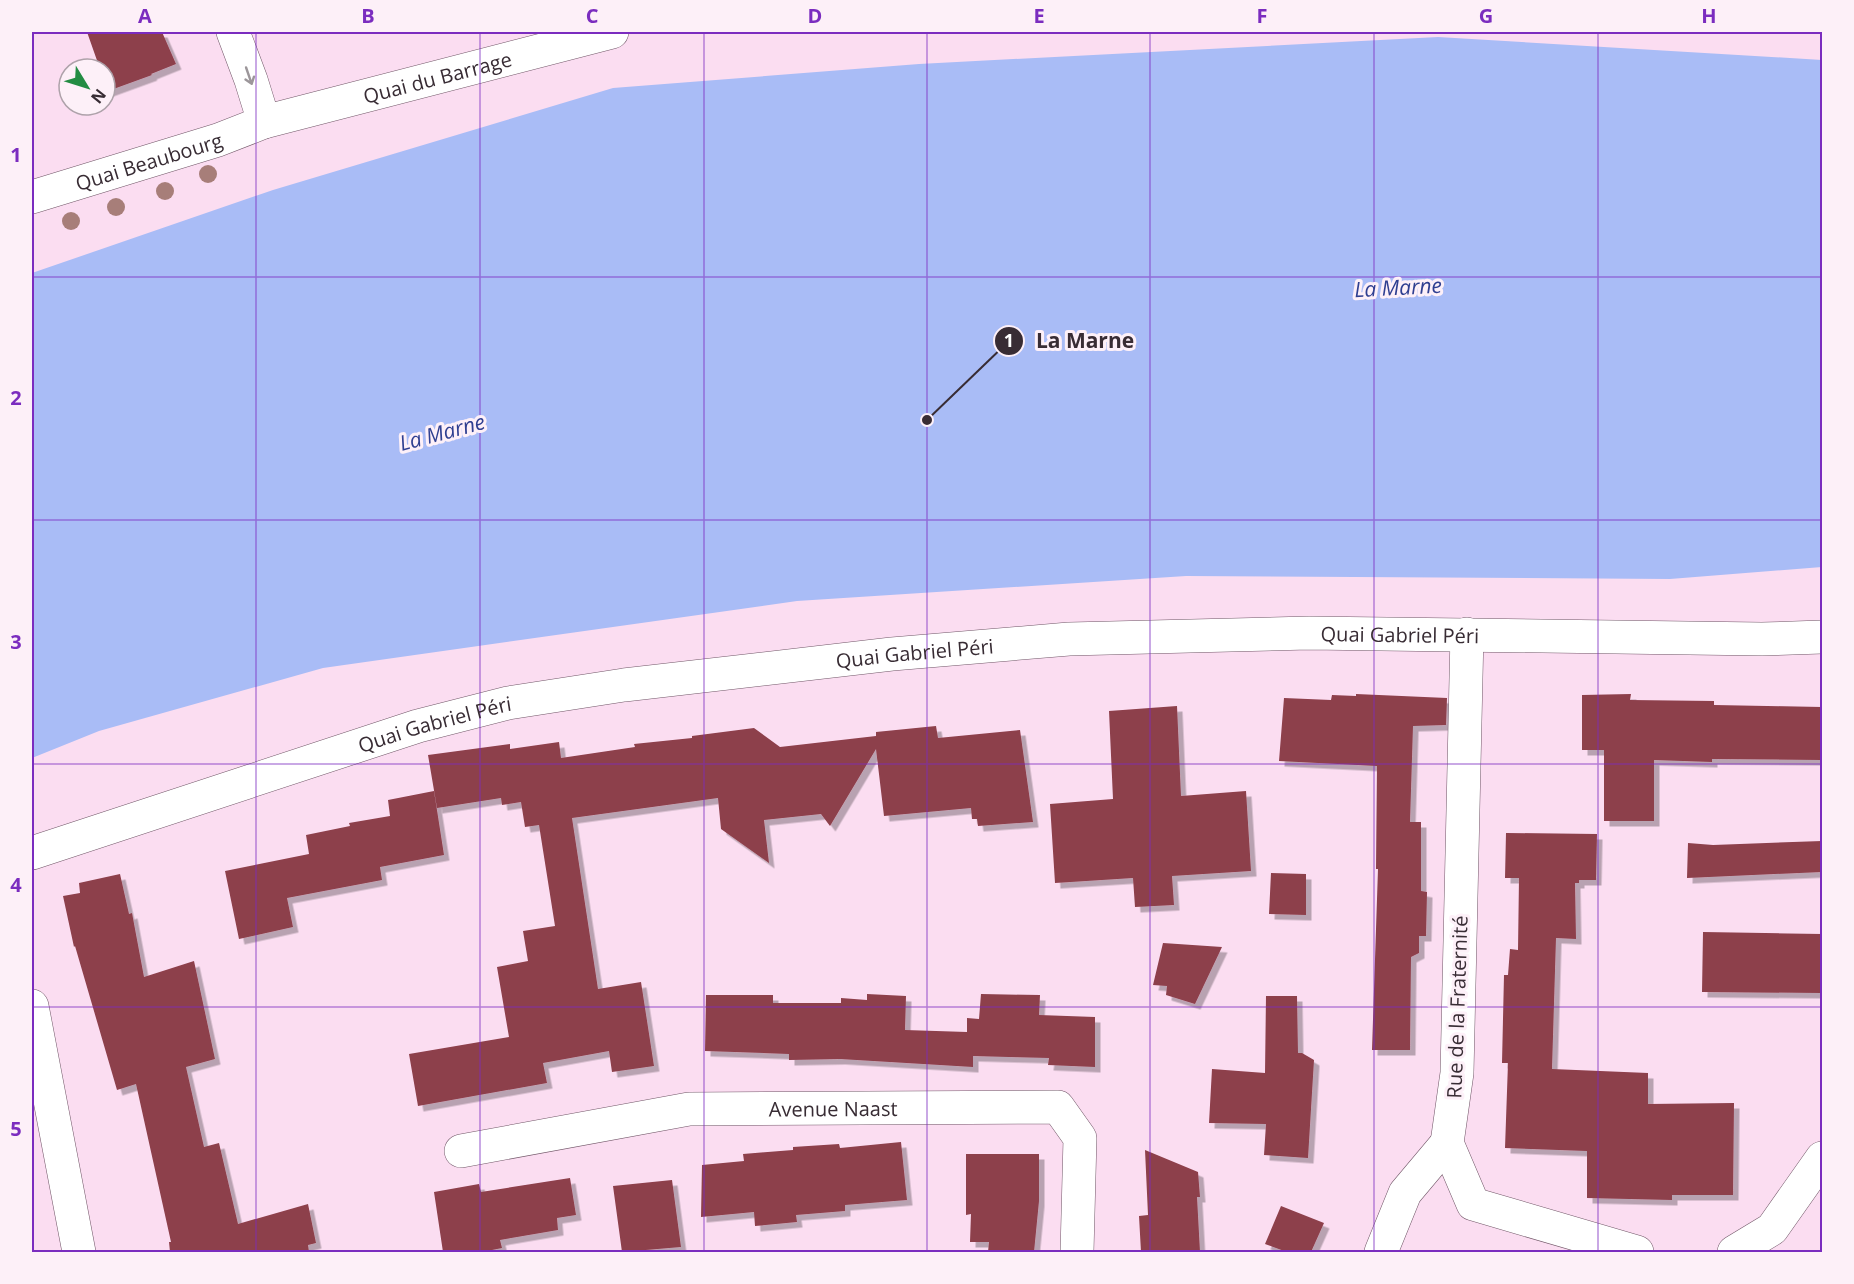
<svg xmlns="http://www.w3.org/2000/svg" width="1854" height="1284" font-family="'Open Sans',sans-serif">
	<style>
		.water { fill: #a9bcf6 }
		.building { fill: #8d3f4b; filter: url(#shadow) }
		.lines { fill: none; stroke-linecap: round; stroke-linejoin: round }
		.minor-casing { stroke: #715768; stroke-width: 34 }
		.minor { stroke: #fff; stroke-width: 33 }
		.tree { fill: #a77e79 }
		.oneway { stroke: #9c969a }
		.grid { fill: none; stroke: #7b2cbf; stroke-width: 1.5; stroke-opacity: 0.55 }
		.labels { text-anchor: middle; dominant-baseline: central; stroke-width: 6; stroke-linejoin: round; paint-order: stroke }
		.street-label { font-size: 20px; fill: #382c34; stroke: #fdf0f8 }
		.water-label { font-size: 21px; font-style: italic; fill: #2f3f91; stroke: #fdf0f8 }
		.leader { fill: none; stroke: #382c34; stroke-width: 2 }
		.callout-dot { fill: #382c34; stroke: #fdf0f8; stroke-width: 2 }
		.mark-label { font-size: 18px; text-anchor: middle; font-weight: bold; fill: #fff }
		.callout-label { font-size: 21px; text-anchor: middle; font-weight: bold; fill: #382c34; stroke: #fdf0f8; stroke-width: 6; stroke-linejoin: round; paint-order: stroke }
		.neatline { fill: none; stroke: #7b2cbf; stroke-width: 2 }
		.grid-label { font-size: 20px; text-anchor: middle; font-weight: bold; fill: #7b2cbf }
	</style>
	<defs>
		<filter id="shadow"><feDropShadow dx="5.5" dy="5.5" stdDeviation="0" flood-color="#0004"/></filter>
	</defs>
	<rect width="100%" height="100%" fill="#fbddf1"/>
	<path class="water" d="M 1438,37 L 1822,60 L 1822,567 L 1670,579 L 1186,576 L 797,601 L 323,668 L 99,731 L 32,758 L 32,273 L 273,190 L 613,88 L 919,64 Z"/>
	<path class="building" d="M 87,32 L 162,32 L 176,64 L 151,74 L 152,75 L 108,91 L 105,82 L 105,69 L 100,69 Z
		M 1356,694 L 1447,698 L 1446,725 L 1413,726 L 1410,822 L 1421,822 L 1421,891 L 1427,892 L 1426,936 L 1419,936 L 1419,953 L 1411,957 L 1410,1050 L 1372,1050 L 1378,869 L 1376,869 L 1377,766 L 1279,761 L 1284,698 L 1331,700 L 1332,695 L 1356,696 Z
		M 1631,694 L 1630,700 L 1714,701 L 1714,705 L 1822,707 L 1822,760 L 1712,759 L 1712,762 L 1654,760 L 1654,821 L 1604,821 L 1604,750 L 1582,750 L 1582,695 Z
		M 1177,706 L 1181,796 L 1246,791 L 1251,871 L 1172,876 L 1174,905 L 1135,907 L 1133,878 L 1055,883 L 1050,804 L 1113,799 L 1109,711 Z
		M 936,726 L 938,738 L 1020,730 L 1033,822 L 978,826 L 977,819 L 972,819 L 971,808 L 884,816 L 876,749 L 830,826 L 821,814 L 764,820 L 769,863 L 721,829 L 718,798 L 572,818 L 598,989 L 641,982 L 654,1066 L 612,1072 L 609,1051 L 543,1063 L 547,1083 L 418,1106 L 409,1054 L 509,1037 L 497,967 L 528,961 L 523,931 L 555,926 L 539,825 L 525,827 L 521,802 L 502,805 L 501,798 L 437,808 L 428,755 L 510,744 L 510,749 L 559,742 L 561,758 L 635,747 L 634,744 L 692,738 L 692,736 L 754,728 L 780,747 L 876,736 L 876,732 Z
		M 434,791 L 444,855 L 380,867 L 382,880 L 287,898 L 293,927 L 239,939 L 225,871 L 309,854 L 306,835 L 350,826 L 349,823 L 390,816 L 388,800 Z
		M 1506,833 L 1597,834 L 1596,880 L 1579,880 L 1579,883 L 1575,883 L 1576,939 L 1556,938 L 1552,1069 L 1648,1073 L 1648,1104 L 1734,1103 L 1733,1195 L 1672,1195 L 1672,1200 L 1587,1198 L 1587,1151 L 1505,1148 L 1508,1063 L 1502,1063 L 1504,975 L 1508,975 L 1510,949 L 1518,950 L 1519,878 L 1505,878 Z
		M 1822,841 L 1822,872 L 1687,878 L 1688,843 L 1713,845 Z
		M 1271,873 L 1306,874 L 1306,915 L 1269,914 Z
		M 120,874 L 129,914 L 132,913 L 144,977 L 194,961 L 215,1059 L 186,1067 L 204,1147 L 219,1143 L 238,1224 L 308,1204 L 316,1243 L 308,1245 L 309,1252 L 170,1252 L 169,1242 L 171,1242 L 136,1084 L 117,1090 L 75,946 L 74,947 L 63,896 L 80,893 L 79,883 Z
		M 1703,932 L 1822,934 L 1822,993 L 1702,992 Z
		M 1163,943 L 1222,947 L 1195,1004 L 1166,995 L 1167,986 L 1153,985 Z
		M 867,994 L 906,996 L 905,1030 L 967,1032 L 967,1018 L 979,1019 L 981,994 L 1040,995 L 1039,1015 L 1095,1017 L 1095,1067 L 1048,1065 L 1049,1058 L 973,1056 L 973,1067 L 840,1059 L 789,1060 L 789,1054 L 705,1051 L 706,995 L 773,995 L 773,1003 L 841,1003 L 841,998 L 867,1000 Z
		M 1266,996 L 1297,996 L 1298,1053 L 1302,1053 L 1314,1060 L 1308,1158 L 1264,1155 L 1266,1124 L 1209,1123 L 1212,1069 L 1265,1073 Z
		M 901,1142 L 907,1200 L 845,1205 L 845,1211 L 796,1215 L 797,1222 L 755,1226 L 754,1212 L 701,1217 L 702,1165 L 744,1161 L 743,1154 L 793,1150 L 793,1147 L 839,1144 L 840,1148 Z
		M 1145,1150 L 1198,1172 L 1200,1197 L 1197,1197 L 1200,1252 L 1141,1252 L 1139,1216 L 1148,1215 Z
		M 966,1154 L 1039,1154 L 1039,1201 L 1034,1252 L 988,1252 L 989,1242 L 970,1242 L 971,1214 L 966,1215 Z
		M 570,1178 L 576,1215 L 557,1218 L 558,1230 L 500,1240 L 502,1248 L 482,1252 L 443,1252 L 434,1192 L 479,1184 L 481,1192 Z
		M 672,1180 L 681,1247 L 622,1252 L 613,1186 Z
		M 1281,1206 L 1324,1223 L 1311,1252 L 1287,1252 L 1265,1244 Z"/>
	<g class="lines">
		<g class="minor-casing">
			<g id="minor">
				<path d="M 233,32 L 251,80 L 264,122"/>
				<path id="s1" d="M 32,197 L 218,140 L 264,122 L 612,32"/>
				<path d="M 1467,634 L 1457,1073 L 1447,1143 L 1473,1204 L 1637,1252"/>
				<path id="s2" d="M 32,853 L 418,726 L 508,703 L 624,685 L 892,654 L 1069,639 L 1309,633 L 1762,639 L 1822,637"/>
				<path d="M 32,1006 L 79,1252"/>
				<path id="s3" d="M 461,1151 L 689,1109 L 1058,1107 L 1080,1138 L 1077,1252"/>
				<path d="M 1381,1252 L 1405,1193 L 1447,1143"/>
				<path d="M 1734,1252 L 1772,1229 L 1822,1158"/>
			</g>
		</g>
		<use href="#minor" class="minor"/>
	</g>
	<g class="tree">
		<circle cx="208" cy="174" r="9"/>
		<circle cx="165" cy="191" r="9"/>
		<circle cx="116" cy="207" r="9"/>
		<circle cx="71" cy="221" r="9"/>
	</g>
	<defs><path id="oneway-shaft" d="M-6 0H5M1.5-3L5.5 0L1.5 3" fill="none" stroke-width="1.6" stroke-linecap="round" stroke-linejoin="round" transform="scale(1.5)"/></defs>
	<use class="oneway" href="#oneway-shaft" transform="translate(249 76) rotate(71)"/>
	<path class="grid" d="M 256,32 L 256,1252M 480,32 L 480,1252M 704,32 L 704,1252M 927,32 L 927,1252M 1150,32 L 1150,1252M 1374,32 L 1374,1252M 1598,32 L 1598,1252M 32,277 L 1822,277M 32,520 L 1822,520M 32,764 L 1822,764M 32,1007 L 1822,1007"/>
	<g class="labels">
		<g class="street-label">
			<text stroke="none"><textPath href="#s1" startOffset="423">Quai du Barrage</textPath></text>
			<text stroke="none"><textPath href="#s1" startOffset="122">Quai Beaubourg</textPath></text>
			<text stroke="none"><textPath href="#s2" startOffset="1395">Quai Gabriel Péri</textPath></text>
			<text stroke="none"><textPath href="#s2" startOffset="909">Quai Gabriel Péri</textPath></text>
			<text stroke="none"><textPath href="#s2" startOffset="423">Quai Gabriel Péri</textPath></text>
			<text transform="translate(1457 1007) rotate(-88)">Rue de la Fraternité</text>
			<text stroke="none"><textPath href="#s3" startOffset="376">Avenue Naast</textPath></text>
		</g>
		<g class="water-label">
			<text transform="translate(1398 287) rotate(-3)">La Marne</text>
			<text transform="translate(442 432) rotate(-15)">La Marne</text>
		</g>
	</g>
	<path class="leader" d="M927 420L1009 341"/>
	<g class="callout-dot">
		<circle cx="927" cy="420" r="6"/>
		<circle cx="1009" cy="341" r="15"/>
	</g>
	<g class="mark-label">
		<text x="1009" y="347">1</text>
	</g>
	<g class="callout-label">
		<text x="1085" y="348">La Marne</text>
	</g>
	<rect width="1854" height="1284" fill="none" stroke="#fdf0f8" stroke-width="66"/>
	<g transform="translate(87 87) rotate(128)"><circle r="28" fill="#fdf0f8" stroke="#aea2aa" stroke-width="1.5"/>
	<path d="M0-4.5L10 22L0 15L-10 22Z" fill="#238c43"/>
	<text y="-9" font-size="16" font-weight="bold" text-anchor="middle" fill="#382c34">N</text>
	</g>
	<rect x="33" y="33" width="1788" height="1218" class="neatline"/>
	<g class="grid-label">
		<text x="145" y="23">A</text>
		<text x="368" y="23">B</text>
		<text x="592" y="23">C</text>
		<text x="815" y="23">D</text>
		<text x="1039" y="23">E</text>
		<text x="1262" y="23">F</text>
		<text x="1486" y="23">G</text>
		<text x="1709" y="23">H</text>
		<text x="16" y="162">1</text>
		<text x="16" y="405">2</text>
		<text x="16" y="649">3</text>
		<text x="16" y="892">4</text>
		<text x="16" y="1136">5</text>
	</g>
</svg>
